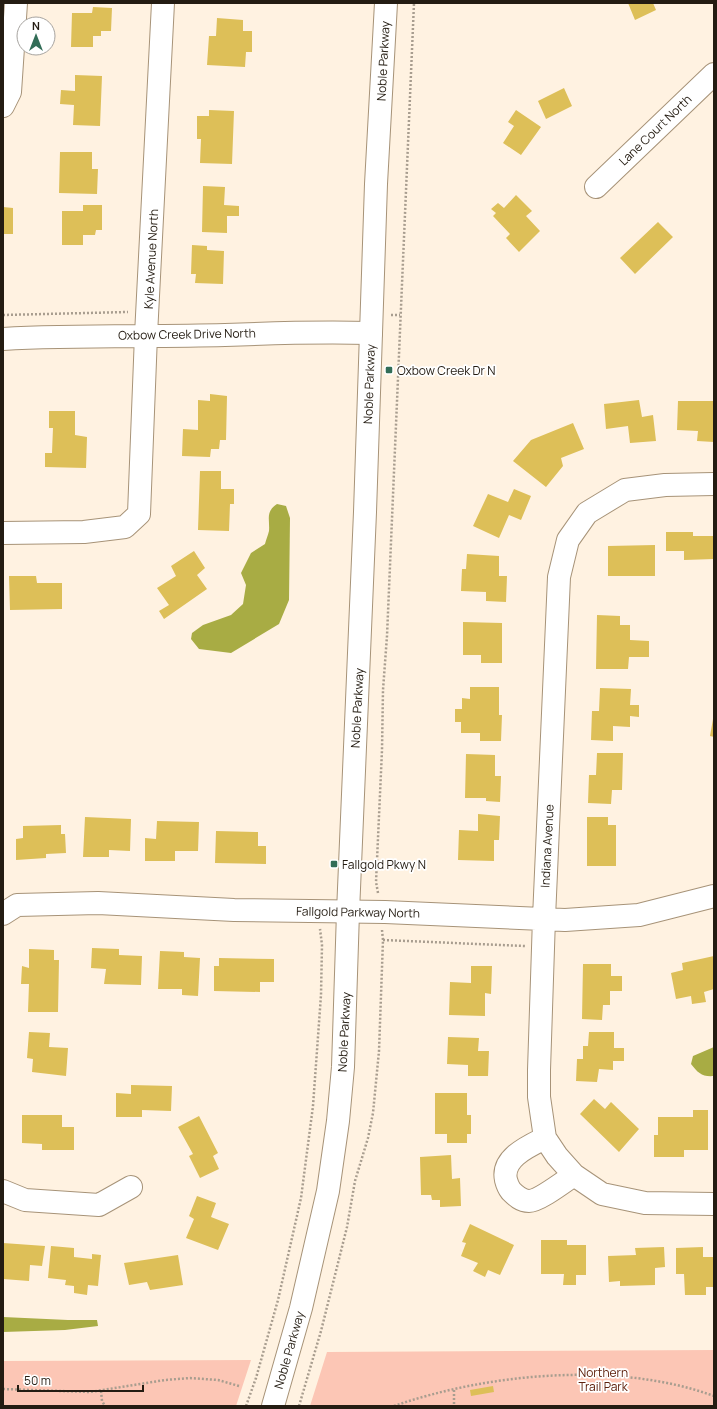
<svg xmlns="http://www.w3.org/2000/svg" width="717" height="1409" font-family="Manrope,sans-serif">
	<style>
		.green { fill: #fcc6b5 }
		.water { fill: #a8ac44 }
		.building { fill: #ddbf58 }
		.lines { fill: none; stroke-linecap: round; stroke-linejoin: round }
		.minor-casing { stroke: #a79378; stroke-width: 24 }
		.major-casing { stroke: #a79378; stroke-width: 24 }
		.path { stroke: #a89d8f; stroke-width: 2.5; stroke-dasharray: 2 2; stroke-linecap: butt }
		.minor { stroke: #fff; stroke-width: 22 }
		.major { stroke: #fff; stroke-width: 22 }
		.poi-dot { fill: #326d57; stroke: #fff; stroke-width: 1.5 }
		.labels { text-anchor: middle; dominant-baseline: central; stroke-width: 3.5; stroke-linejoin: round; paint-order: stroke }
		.street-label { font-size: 12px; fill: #241c12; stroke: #fff }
		.poi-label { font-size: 12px; fill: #241c12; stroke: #fff; text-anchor: start }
		.park-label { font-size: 12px; fill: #5e210d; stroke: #fff }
	</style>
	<rect width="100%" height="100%" fill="#fff2e1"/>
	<path class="green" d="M 714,1350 L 714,1406 L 310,1406 L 327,1352 Z
		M 251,1360 L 236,1406 L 3,1406 L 3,1361 Z"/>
	<path class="water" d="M 277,504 L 286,506 L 290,518 L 289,600 L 279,624 L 231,653 L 199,649 L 191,639 L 192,633 L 203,625 L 231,615 L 243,604 L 246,585 L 241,573 L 251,553 L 265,544 C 266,540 268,535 269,531 C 270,519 265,512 277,504 Z
		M 714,1047 L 714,1076 C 702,1077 698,1073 691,1064 L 693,1056 Z
		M 3,1317 L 68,1320 L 97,1320 L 98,1326 L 65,1330 L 3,1332 Z"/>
	<path class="building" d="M 628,3 L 653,3 L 656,10 L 635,20 Z
		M 93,7 L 112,8 L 111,31 L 101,31 L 101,36 L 93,36 L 93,47 L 71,47 L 72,13 L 92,13 Z
		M 217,18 L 243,20 L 243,31 L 252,31 L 252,52 L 246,52 L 245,67 L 207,65 L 209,36 L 216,36 Z
		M 75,75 L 102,76 L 100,126 L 73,125 L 74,105 L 60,104 L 61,90 L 75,91 Z
		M 564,88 L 572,106 L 546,119 L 538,101 Z
		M 209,110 L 234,111 L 232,164 L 200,163 L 201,139 L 197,139 L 197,116 L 209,116 Z
		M 516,110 L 541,127 L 521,155 L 503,143 L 514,126 L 508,122 Z
		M 60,152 L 92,152 L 92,169 L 98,169 L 97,194 L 59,193 Z
		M 203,186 L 225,187 L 224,205 L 239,206 L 239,216 L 227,216 L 227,233 L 202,232 Z
		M 516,195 L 532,211 L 526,216 L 540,231 L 519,252 L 506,238 L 510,234 L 493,216 L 496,213 L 491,209 L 498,203 L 504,208 Z
		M 83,205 L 102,205 L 102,230 L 96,230 L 95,235 L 83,235 L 83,245 L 62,245 L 62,211 L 83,211 Z
		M 3,207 L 13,208 L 13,234 L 3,234 Z
		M 658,222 L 673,237 L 635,274 L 620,258 Z
		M 192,245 L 207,246 L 207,250 L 224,251 L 223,284 L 195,283 L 196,274 L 191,274 Z
		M 210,394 L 227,396 L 226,440 L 220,440 L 219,449 L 211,449 L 210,457 L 182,456 L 183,429 L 198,430 L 198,400 L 210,401 Z
		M 639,400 L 642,417 L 653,415 L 656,441 L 630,443 L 628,426 L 606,429 L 604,404 Z
		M 678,401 L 714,401 L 714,442 L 697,441 L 698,431 L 677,430 Z
		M 49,411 L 75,411 L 75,435 L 87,437 L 86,468 L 45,467 L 45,453 L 52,453 L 53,428 L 49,428 Z
		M 573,423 L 584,449 L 561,458 L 563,466 L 546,487 L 513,461 L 531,440 Z
		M 200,471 L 221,471 L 221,489 L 234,489 L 234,504 L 230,504 L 229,531 L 198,530 Z
		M 514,489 L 531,496 L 521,520 L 509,515 L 499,538 L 473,526 L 488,494 L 508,502 Z
		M 666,532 L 693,532 L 693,536 L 714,536 L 714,559 L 684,560 L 684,551 L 666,551 Z
		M 655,545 L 655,576 L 608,576 L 608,546 Z
		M 194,551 L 205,568 L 197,575 L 207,589 L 164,619 L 159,611 L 169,605 L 157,588 L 176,576 L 171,566 Z
		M 467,554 L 499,556 L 499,576 L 507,576 L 506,602 L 486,601 L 486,592 L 461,591 L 462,569 L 466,569 Z
		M 9,576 L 36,576 L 37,583 L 62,583 L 62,609 L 10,610 Z
		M 597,615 L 620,616 L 620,625 L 630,625 L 630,640 L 649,641 L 649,657 L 629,657 L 628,669 L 596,669 Z
		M 463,622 L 502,623 L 502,663 L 481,663 L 481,655 L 463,655 Z
		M 470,687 L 499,687 L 499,715 L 502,715 L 501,741 L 480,741 L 480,733 L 461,733 L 461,722 L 455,722 L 455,709 L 462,709 L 462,698 L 470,699 Z
		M 600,688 L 631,689 L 630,705 L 639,705 L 639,717 L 630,716 L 630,727 L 613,726 L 613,741 L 591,740 L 592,711 L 599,711 Z
		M 713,719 L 714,719 L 714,737 L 710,736 Z
		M 597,753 L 623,753 L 622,790 L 612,790 L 611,804 L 588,803 L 589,775 L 596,775 Z
		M 466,754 L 495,755 L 495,776 L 501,776 L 500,802 L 486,801 L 486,798 L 465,798 Z
		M 478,814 L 500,816 L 499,840 L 494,840 L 494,861 L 458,860 L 459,830 L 478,831 Z
		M 85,817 L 131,819 L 130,851 L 109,850 L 109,857 L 83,857 Z
		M 587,817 L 608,817 L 608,825 L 616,825 L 616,866 L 587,866 Z
		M 157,821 L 199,822 L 198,851 L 175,851 L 175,861 L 145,861 L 145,838 L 156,839 Z
		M 61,825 L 61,834 L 65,834 L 66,853 L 46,854 L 46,858 L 16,860 L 16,839 L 23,838 L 23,826 Z
		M 216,831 L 258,832 L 258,846 L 266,846 L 266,864 L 215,863 Z
		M 92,948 L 119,949 L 119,955 L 142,956 L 141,985 L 104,984 L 106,969 L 91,968 Z
		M 29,949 L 54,950 L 54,960 L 59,960 L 58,1012 L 28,1012 L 29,984 L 21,984 L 22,966 L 29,968 Z
		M 160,951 L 184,952 L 184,957 L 200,958 L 198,996 L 182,995 L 182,989 L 158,989 Z
		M 714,956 L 714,989 L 704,992 L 706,1002 L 692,1004 L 691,996 L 676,999 L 671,973 L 683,970 L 682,963 Z
		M 219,958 L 274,959 L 274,982 L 260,982 L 260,992 L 214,991 L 214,966 L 219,966 Z
		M 583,964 L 611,964 L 611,976 L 622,976 L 622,991 L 610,991 L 610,1005 L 603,1005 L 602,1020 L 582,1019 Z
		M 471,966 L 492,966 L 491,994 L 485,993 L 485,1016 L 449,1015 L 450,982 L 471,983 Z
		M 29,1032 L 50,1033 L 49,1047 L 68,1048 L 66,1076 L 32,1072 L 33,1059 L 27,1058 Z
		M 589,1032 L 614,1032 L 614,1048 L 624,1048 L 624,1061 L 613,1061 L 613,1070 L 599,1069 L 597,1082 L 576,1081 L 577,1059 L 583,1059 L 583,1046 L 588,1046 Z
		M 448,1037 L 479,1038 L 478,1051 L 489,1051 L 488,1076 L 468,1076 L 468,1065 L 447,1064 Z
		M 131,1085 L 172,1086 L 171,1111 L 142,1110 L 142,1117 L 116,1117 L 116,1093 L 131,1094 Z
		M 435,1093 L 467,1093 L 467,1115 L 471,1115 L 471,1134 L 467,1134 L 467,1143 L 447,1143 L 447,1134 L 435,1134 Z
		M 594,1099 L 605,1109 L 611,1102 L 639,1129 L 619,1152 L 580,1114 Z
		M 693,1110 L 708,1110 L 708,1150 L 684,1150 L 684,1157 L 654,1157 L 654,1135 L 658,1135 L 658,1117 L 693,1117 Z
		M 22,1115 L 62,1115 L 62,1127 L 74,1127 L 74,1150 L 42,1150 L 42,1144 L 22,1143 Z
		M 199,1116 L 218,1153 L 213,1156 L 219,1169 L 200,1178 L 189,1156 L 193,1154 L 178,1127 Z
		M 451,1155 L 452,1179 L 460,1178 L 461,1206 L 440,1207 L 440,1200 L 432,1200 L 431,1195 L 421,1195 L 420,1157 Z
		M 197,1196 L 216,1203 L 211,1217 L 229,1224 L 218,1250 L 186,1238 L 194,1219 L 189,1216 Z
		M 470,1224 L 514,1245 L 500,1275 L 488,1270 L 485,1277 L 473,1271 L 478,1263 L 461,1256 L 466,1243 L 462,1242 Z
		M 541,1240 L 567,1240 L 567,1245 L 586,1245 L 586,1275 L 576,1275 L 576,1285 L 563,1285 L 564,1274 L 541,1274 Z
		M 3,1243 L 45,1246 L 42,1266 L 30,1265 L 29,1281 L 3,1279 Z
		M 51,1246 L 74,1248 L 74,1257 L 92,1259 L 92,1254 L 101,1255 L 98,1286 L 88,1285 L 87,1295 L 74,1293 L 74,1286 L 65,1285 L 66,1280 L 48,1278 Z
		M 664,1247 L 665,1267 L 655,1268 L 655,1285 L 620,1286 L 620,1281 L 609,1282 L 608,1256 L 636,1255 L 635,1248 Z
		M 703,1247 L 703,1257 L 714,1257 L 714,1287 L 706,1287 L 706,1295 L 685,1295 L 684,1274 L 676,1274 L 676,1248 Z
		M 178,1255 L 183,1285 L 150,1290 L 147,1282 L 129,1285 L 124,1263 Z
		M 493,1386 L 494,1392 L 471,1396 L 470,1390 Z"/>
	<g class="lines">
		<g class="minor-casing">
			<path id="minor" d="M 3,106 L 10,92 L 16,3
				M 596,187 L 714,74
				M 3,339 C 77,335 151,337 225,335 C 274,333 322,332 371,333
				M 714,484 L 665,485 L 625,490 L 587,513 L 568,540 L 559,577 L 544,918 L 539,1070 L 539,1097 L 545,1138 L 557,1156 L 574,1175 L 602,1194 L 645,1203 L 714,1204
				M 3,533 L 84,532 L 125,527 L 139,514 L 146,335 L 163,3
				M 3,914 L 17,905 L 98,903 L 234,910 L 385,912 L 565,920 L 639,915 L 714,896
				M 545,1138 C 529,1146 501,1158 506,1180 C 507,1184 508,1187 511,1191 C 516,1196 521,1201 529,1201 C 539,1201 565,1181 574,1175
				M 3,1191 L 25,1200 L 99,1205 L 131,1187"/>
		</g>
		<g class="major-casing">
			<path id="major" d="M 273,1406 L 301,1308 L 328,1191 L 338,1121 L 343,1067 L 348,912 L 365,512 L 376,184 L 386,3"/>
		</g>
		<path class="path" d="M 3,315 L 128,312
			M 391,315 L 400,315
			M 378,893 L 376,882 L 382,750 L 383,690 L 387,636 L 414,3
			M 383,940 L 525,946
			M 3,1389 L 90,1392 L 165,1380 L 190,1378 L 218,1380 L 239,1386
			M 454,1390 L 454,1406
			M 101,1391 L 102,1401 L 105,1406
			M 246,1406 L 256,1378 L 278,1300 L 301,1198 L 313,1106 L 321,995 L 322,945 L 320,929
			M 299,1406 L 321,1331 L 347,1227 L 355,1181 L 368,1138 L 373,1113 L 379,1051 L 383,940 L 382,930
			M 394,1406 C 489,1373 618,1361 714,1396"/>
		<use href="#minor" class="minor"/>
		<use href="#major" class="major"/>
	</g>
	<g class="poi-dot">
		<rect x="385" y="366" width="8" height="8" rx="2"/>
		<rect x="330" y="860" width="8" height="8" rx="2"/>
	</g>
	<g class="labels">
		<g class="street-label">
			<text transform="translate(383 61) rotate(-87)">Noble Parkway</text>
			<text transform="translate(655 130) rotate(-44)">Lane Court North</text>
			<text transform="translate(151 259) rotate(-87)">Kyle Avenue North</text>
			<text transform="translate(187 334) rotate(-1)">Oxbow Creek Drive North</text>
			<text transform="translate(369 384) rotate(-88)">Noble Parkway</text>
			<text transform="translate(357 708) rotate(-87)">Noble Parkway</text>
			<text transform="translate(547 846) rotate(-87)">Indiana Avenue</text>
			<text transform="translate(358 912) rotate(1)">Fallgold Parkway North</text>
			<text transform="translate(344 1032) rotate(-87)">Noble Parkway</text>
			<text transform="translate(289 1350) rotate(-74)">Noble Parkway</text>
		</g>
		<g class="poi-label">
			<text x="397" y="370">Oxbow Creek Dr N</text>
			<text x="342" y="864">Fallgold Pkwy N</text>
		</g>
		<g class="park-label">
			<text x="603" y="1372">Northern<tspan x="603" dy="14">Trail Park</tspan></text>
		</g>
	</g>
	<rect width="717" height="1409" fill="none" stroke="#241c12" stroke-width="8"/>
	<g transform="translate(36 36)"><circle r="19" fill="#ffffff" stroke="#a7a4a0"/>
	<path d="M0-3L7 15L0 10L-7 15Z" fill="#326d57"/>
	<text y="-6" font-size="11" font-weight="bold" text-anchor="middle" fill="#241c12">N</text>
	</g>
	<path d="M18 1385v6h125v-6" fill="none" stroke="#241c12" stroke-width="2"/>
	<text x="24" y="1385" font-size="12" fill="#241c12" stroke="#ffffff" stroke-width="3" paint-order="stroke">50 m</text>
</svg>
